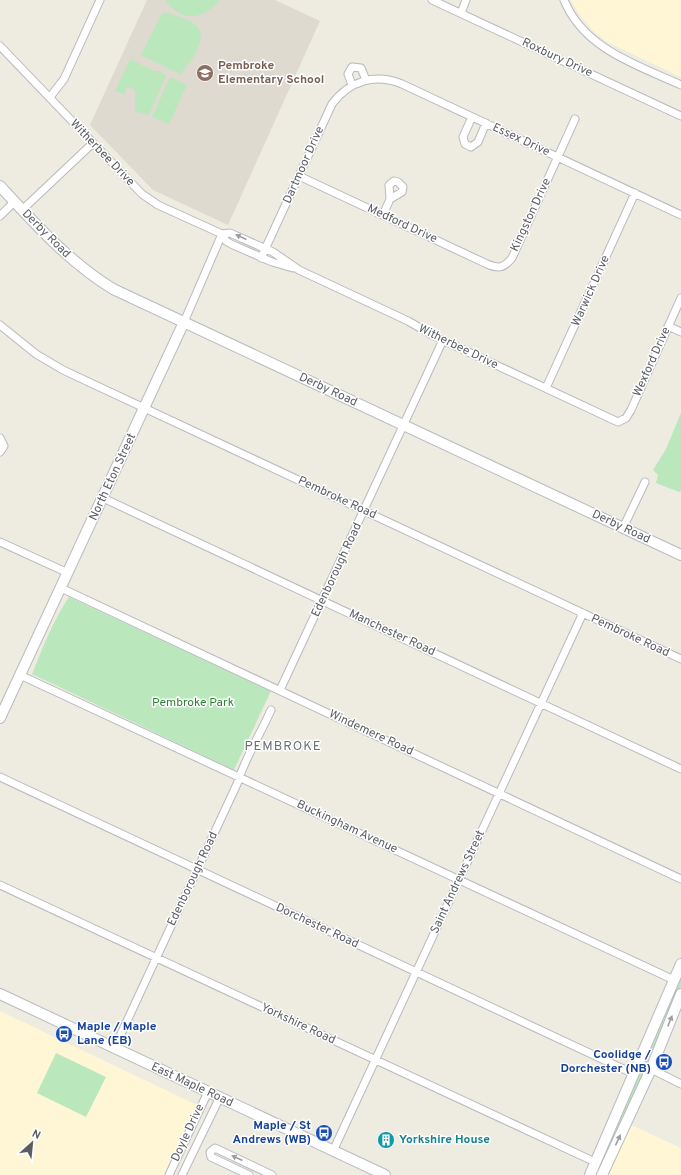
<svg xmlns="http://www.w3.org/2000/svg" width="681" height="1175" font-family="Overpass,sans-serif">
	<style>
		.commercial { fill: #fff6d5 }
		.education { fill: #dedad0 }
		.green { fill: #bbe7bd }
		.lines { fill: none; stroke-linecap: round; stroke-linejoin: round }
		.street-casing { stroke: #b7b9bf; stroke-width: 9 }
		.secondary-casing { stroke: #b7bbc1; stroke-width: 12 }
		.street { stroke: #fff; stroke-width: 7 }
		.secondary { stroke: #fff; stroke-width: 10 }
		.oneway { fill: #9c9ea1 }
		.labels { text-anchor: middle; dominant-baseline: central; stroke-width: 3; stroke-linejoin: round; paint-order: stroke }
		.street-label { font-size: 12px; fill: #5a5e63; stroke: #fff }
		.education-label { font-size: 12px; font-weight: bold; fill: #785e54; stroke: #fff; text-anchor: start }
		.park-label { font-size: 12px; fill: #2f8535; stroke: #fff }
		.transit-label { font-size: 12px; font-weight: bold; fill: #164399; stroke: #fff; text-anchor: end }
		.culture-label { font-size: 12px; font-weight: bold; fill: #0d838f; stroke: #fff; text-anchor: start }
		.neighbourhood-label { font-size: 13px; letter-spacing: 1px; fill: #6b7075; stroke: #fff }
	</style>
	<rect width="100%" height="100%" fill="#eeebe1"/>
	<path class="commercial" d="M 571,0 L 681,0 L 681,77 L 607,42 L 591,29 L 577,11 Z
		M 0,1011 L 197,1105 L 164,1175 L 0,1175 Z
		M 629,1124 L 681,1148 L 681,1175 L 606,1175 Z"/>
	<path class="education" d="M 147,0 L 275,0 L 320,21 L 228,225 L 153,190 L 90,125 Z"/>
	<path class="green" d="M 165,0 L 220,0 C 202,20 182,23 165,0 Z
		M 162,13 C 169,12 177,16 183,18 C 216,29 196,56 180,74 L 141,55 Z
		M 130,59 L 154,71 L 161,71 L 166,76 L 149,115 L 135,112 L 135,90 L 127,87 L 124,95 L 115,91 Z
		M 170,77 L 187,85 L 169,124 L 152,117 Z
		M 681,413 L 681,491 L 679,492 L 656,483 L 658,475 L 653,470 L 666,449 Z
		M 69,597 L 271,691 L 234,770 L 32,674 C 43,647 53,621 69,597 Z
		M 681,972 L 681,986 L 649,1062 L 647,1063 L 645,1061 Z
		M 56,1053 L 106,1077 L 86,1117 L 37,1093 Z
		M 641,1070 L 645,1072 L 599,1172 L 597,1170 Z"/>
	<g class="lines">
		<g class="street-casing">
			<path id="street" d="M 432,0 L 681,116
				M 564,0 C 584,49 637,65 681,85
				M 461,13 L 466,0
				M 0,46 L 142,194 L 158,205 L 222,234 L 226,241 L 231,244 L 272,262 L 293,268
				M 352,85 L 348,74 L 352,67 L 361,68 L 366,80
				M 50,97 L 64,79 L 100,0
				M 472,117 L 463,137 L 465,144 L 471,147 L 478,142 L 486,123
				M 299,176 L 487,264 C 499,269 504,268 512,258 L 575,119
				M 22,210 L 93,143
				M 383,215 L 390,199 L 389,185 L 394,181 L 398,182 L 403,187 L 402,192 L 390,199
				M 0,216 L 14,202
				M 222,234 L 230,233 L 273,252 L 299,270 L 408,321 L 434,336 L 618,422 L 626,418 L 631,410 L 681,298
				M 261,258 L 332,104 C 349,81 375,73 402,84 L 681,215
				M 184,322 L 222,234
				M 0,325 L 36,354 L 63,370 L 681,659
				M 668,326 L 681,332
				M 546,388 L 635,193
				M 0,438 L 4,446 L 0,452
				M 103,498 L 681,769
				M 623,528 L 645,482
				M 0,542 L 68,573
				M 61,588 L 681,879
				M 20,675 L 674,980
				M 280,690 L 443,340
				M 0,777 L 634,1074
				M 0,885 L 595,1162
				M 114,1049 L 237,784 C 245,758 260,735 271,710
				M 639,1063 L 681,1084
				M 333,1151 L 583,613
				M 169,1175 L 208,1092
				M 182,1175 L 220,1097
				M 249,1175 L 211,1157 L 210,1152 L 215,1148 L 272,1175"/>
		</g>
		<g class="secondary-casing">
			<path id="secondary" d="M 0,186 C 35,224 69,262 113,289 L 681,555
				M 0,718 L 184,322
				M 0,994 L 385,1175
				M 590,1175 L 681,964
				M 602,1175 L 651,1069 L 681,994"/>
		</g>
		<use href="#street" class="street"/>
		<use href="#secondary" class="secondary"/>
	</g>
	<defs><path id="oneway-solid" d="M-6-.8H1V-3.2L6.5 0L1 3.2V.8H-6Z"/></defs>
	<g class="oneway">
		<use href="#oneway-solid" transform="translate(241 237) rotate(-156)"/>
		<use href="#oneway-solid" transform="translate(670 1021) rotate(-68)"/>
		<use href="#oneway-solid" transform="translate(618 1140) rotate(-65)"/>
		<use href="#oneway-solid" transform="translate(237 1158) rotate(-155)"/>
	</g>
	<defs>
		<g id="school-disc" transform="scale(0.9)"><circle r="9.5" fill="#8d6e63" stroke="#fff"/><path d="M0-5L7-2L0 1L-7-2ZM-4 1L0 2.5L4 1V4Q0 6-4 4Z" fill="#fff"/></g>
		<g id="bus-disc" transform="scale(0.9)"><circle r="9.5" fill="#1a4fb4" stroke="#fff"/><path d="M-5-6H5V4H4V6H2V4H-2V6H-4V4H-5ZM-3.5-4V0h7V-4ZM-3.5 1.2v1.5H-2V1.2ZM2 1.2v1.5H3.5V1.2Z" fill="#fff"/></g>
		<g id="building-disc" transform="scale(0.9)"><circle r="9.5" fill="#0f9aa8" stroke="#fff"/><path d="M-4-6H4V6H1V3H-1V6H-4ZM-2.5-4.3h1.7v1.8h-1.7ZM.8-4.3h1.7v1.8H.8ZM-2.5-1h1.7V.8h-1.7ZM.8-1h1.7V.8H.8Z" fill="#fff"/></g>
	</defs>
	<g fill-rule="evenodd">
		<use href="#school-disc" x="205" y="73"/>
		<use href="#bus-disc" x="64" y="1034"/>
		<use href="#bus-disc" x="664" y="1062"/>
		<use href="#bus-disc" x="324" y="1133"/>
		<use href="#building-disc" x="386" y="1140"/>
	</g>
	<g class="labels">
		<g class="street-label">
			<text transform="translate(557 58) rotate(25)">Roxbury Drive</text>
			<text transform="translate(521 140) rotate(25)">Essex Drive</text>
			<text transform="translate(102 153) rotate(46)">Witherbee Drive</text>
			<text transform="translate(304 165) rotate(-66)">Dartmoor Drive</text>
			<text transform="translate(531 215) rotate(-65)">Kingston Drive</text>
			<text transform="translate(402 224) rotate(25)">Medford Drive</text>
			<text transform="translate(46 234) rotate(45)">Derby Road</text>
			<text transform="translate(591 291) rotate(-66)">Warwick Drive</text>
			<text transform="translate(458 347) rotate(26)">Witherbee Drive</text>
			<text transform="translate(652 362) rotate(-66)">Wexford Drive</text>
			<text transform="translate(328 390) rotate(25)">Derby Road</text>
			<text transform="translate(113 477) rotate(-65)">North Eton Street</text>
			<text transform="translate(337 498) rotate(25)">Pembroke Road</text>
			<text transform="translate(621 527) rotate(25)">Derby Road</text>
			<text transform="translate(337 570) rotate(-65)">Edenborough Road</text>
			<text transform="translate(392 633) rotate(25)">Manchester Road</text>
			<text transform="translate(630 636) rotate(25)">Pembroke Road</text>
			<text transform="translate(371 733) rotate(25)">Windemere Road</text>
			<text transform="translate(347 827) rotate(25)">Buckingham Avenue</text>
			<text transform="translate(193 879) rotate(-65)">Edenborough Road</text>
			<text transform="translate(458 882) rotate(-65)">Saint Andrews Street</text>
			<text transform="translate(317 926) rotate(25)">Dorchester Road</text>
			<text transform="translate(298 1024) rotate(25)">Yorkshire Road</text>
			<text transform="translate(192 1085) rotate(25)">East Maple Road</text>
			<text transform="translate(188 1133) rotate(-65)">Doyle Drive</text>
		</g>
		<g class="education-label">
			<text x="218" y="66">Pembroke<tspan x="218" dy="14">Elementary School</tspan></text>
		</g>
		<g class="park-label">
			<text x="193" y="703">Pembroke Park</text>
		</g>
		<g class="transit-label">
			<text x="77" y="1027" text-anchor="start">Maple / Maple<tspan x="77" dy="14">Lane (EB)</tspan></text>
			<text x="651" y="1055">Coolidge /<tspan x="651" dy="14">Dorchester (NB)</tspan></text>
			<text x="311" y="1126">Maple / St<tspan x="311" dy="14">Andrews (WB)</tspan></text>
		</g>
		<g class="culture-label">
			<text x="399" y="1140">Yorkshire House</text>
		</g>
		<g class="neighbourhood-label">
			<text x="283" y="747">PEMBROKE</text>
		</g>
	</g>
	<g transform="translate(32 1143) rotate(27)" stroke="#ffffff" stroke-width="3" paint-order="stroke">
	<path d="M0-3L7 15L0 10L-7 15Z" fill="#5a5e63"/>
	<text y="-6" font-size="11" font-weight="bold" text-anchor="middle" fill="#5a5e63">N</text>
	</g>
</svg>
